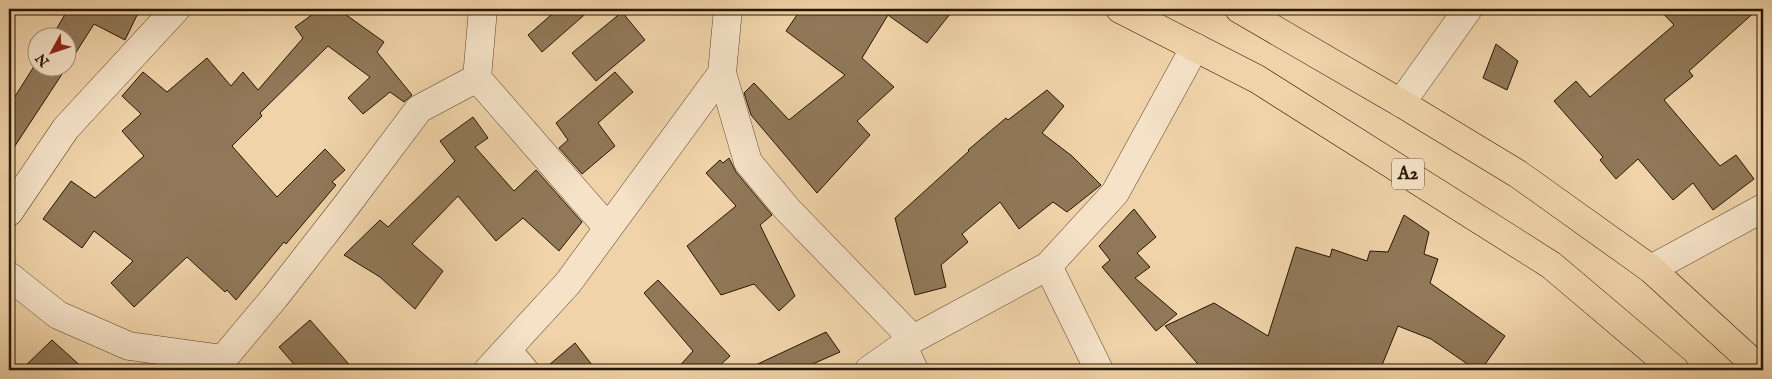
<svg xmlns="http://www.w3.org/2000/svg" width="1772" height="379" font-family="'IM FELL English',serif">
	<style>
		.building { fill: #907858; stroke: #271601 }
		.lines { fill: none; stroke-linecap: round; stroke-linejoin: round }
		.street-casing { stroke: #59452b; stroke-width: 29 }
		.highway-casing { stroke: #271601; stroke-width: 29 }
		.street { stroke: #f5e2c7; stroke-width: 28 }
		.highway { stroke: #f0d3a9; stroke-width: 28 }
		.labels { text-anchor: middle; dominant-baseline: central; stroke-width: 4.5; stroke-linejoin: round; paint-order: stroke }
		.shield { fill: #f5e2c7; stroke: #65533c; stroke-width: 1 }
		.shield-label { font-size: 18px; font-weight: bold; fill: #271601 }
	</style>
	<rect width="100%" height="100%" fill="#f0d3a9"/>
	<filter id="stains"><feTurbulence type="fractalNoise" baseFrequency=".004" numOctaves="4"/><feColorMatrix values="0 0 0 0 .2 0 0 0 0 .09 0 0 0 0 .02 0 0 0 .5 -.17"/></filter>
	<radialGradient id="worn" r=".72"><stop offset=".6" stop-color="#630" stop-opacity="0"/><stop offset="1" stop-color="#630" stop-opacity=".3"/></radialGradient>
	<path class="building" d="M 63,9 L 140,9 L 125,40 L 94,24 L 68,65 L 68,38 L 51,38 L 67,11 Z
		M 320,9 L 338,9 L 384,42 L 377,52 L 412,95 L 404,102 L 390,92 L 363,114 L 348,98 L 370,77 L 328,46 L 260,113 L 262,116 L 232,146 L 277,197 L 325,149 L 345,170 L 332,182 L 336,185 L 286,244 L 284,242 L 236,300 L 227,290 L 225,292 L 187,257 L 134,307 L 111,283 L 133,261 L 94,231 L 82,248 L 43,219 L 71,181 L 95,198 L 144,156 L 122,131 L 141,114 L 122,96 L 143,72 L 167,92 L 207,58 L 231,86 L 243,72 L 258,90 L 303,38 L 295,27 Z
		M 558,9 L 591,9 L 542,52 L 528,35 Z
		M 801,9 L 954,9 L 927,43 L 888,15 L 862,58 L 894,87 L 857,121 L 870,135 L 817,193 L 751,115 L 744,93 L 754,83 L 789,120 L 845,75 L 786,31 Z
		M 1659,9 L 1758,9 L 1689,71 L 1693,76 L 1664,100 L 1720,166 L 1736,155 L 1754,179 L 1713,210 L 1693,183 L 1673,200 L 1638,159 L 1616,179 L 1600,160 L 1603,157 L 1554,101 L 1576,81 L 1590,97 L 1674,25 Z
		M 622,12 L 645,40 L 596,81 L 572,53 Z
		M 1496,44 L 1518,61 L 1507,90 L 1483,78 Z
		M 38,60 L 38,68 L 66,68 L 9,155 L 9,106 Z
		M 615,72 L 633,92 L 598,123 L 615,146 L 582,174 L 559,148 L 568,140 L 556,123 Z
		M 1047,90 L 1064,106 L 1042,133 L 1072,156 L 1101,185 L 1067,212 L 1053,202 L 1019,229 L 1000,202 L 962,234 L 968,242 L 941,265 L 946,287 L 915,295 L 895,218 L 969,151 L 968,150 L 1006,118 L 1008,120 Z
		M 473,117 L 488,138 L 475,147 L 514,191 L 536,170 L 582,222 L 559,251 L 523,218 L 496,241 L 458,196 L 412,244 L 443,271 L 415,309 L 380,277 L 344,255 L 380,220 L 388,227 L 455,161 L 440,141 Z
		M 729,158 L 736,172 L 772,215 L 760,225 L 795,296 L 779,311 L 754,284 L 721,295 L 687,246 L 736,206 L 706,173 L 720,160 L 723,163 Z
		M 1134,209 L 1156,237 L 1137,253 L 1150,267 L 1135,278 L 1177,314 L 1156,331 L 1102,267 L 1110,260 L 1099,246 Z
		M 1404,215 L 1429,232 L 1424,254 L 1438,259 L 1430,283 L 1505,336 L 1481,370 L 1476,370 L 1431,339 L 1398,326 L 1380,370 L 1203,370 L 1165,326 L 1214,303 L 1268,336 L 1296,247 L 1330,257 L 1332,249 L 1367,261 L 1370,251 L 1388,252 Z
		M 658,280 L 730,356 L 715,370 L 676,370 L 693,351 L 644,293 Z
		M 310,320 L 354,370 L 299,370 L 279,347 Z
		M 826,332 L 840,352 L 799,370 L 745,370 Z
		M 52,340 L 85,370 L 21,370 Z
		M 575,343 L 596,370 L 543,370 Z"/>
	<g class="lines">
		<g class="street-casing">
			<path id="street" d="M 483,9 L 477,78 L 608,228
				M 722,73 L 748,162 L 788,210 L 913,339 L 1048,266 L 1115,193 L 1195,47
				M 1401,103 L 1468,9
				M 9,212 L 66,128 L 176,9
				M 1048,266 L 1099,370
				M 1651,269 L 1763,208
				M 9,276 L 58,315 L 129,346 L 223,359 L 275,297 L 346,206 L 419,109 L 477,78
				M 903,346 L 914,370
				M 507,350 L 524,370
				M 488,370 L 568,283 L 722,73 L 728,9
				M 869,370 L 913,339"/>
		</g>
		<g class="highway-casing">
			<path id="highway" d="M 1120,9 L 1257,79 L 1551,265 L 1675,370
				M 1239,9 L 1401,103 L 1518,174 L 1651,269 L 1761,370"/>
		</g>
		<use href="#street" class="street"/>
		<use href="#highway" class="highway"/>
	</g>
	<g class="labels">
		<rect class="shield" x="1392" y="158.5" width="32" height="31" rx="4"/>
		<g class="shield-label">
			<text x="1408" y="174">A2</text>
		</g>
	</g>
	<rect width="1772" height="379" fill="none" stroke="#f0d3a9" stroke-width="30"/>
	<rect x="10" y="10" width="1752" height="359" fill="none" stroke="#271601" stroke-width="2.5"/>
	<rect x="15" y="15" width="1742" height="349" fill="none" stroke="#271601"/>
	<g transform="translate(52 52) rotate(230)"><circle r="24" fill="#f5e2c7" stroke="#a39078"/>
	<path d="M0-4L9 19L0 12L-9 19Z" fill="#8f2418"/>
	<text y="-8" font-size="14" font-weight="bold" text-anchor="middle" fill="#271601">N</text>
	</g>
	<rect width="100%" height="100%" filter="url(#stains)"/>
	<rect width="100%" height="100%" fill="url(#worn)"/>
</svg>
